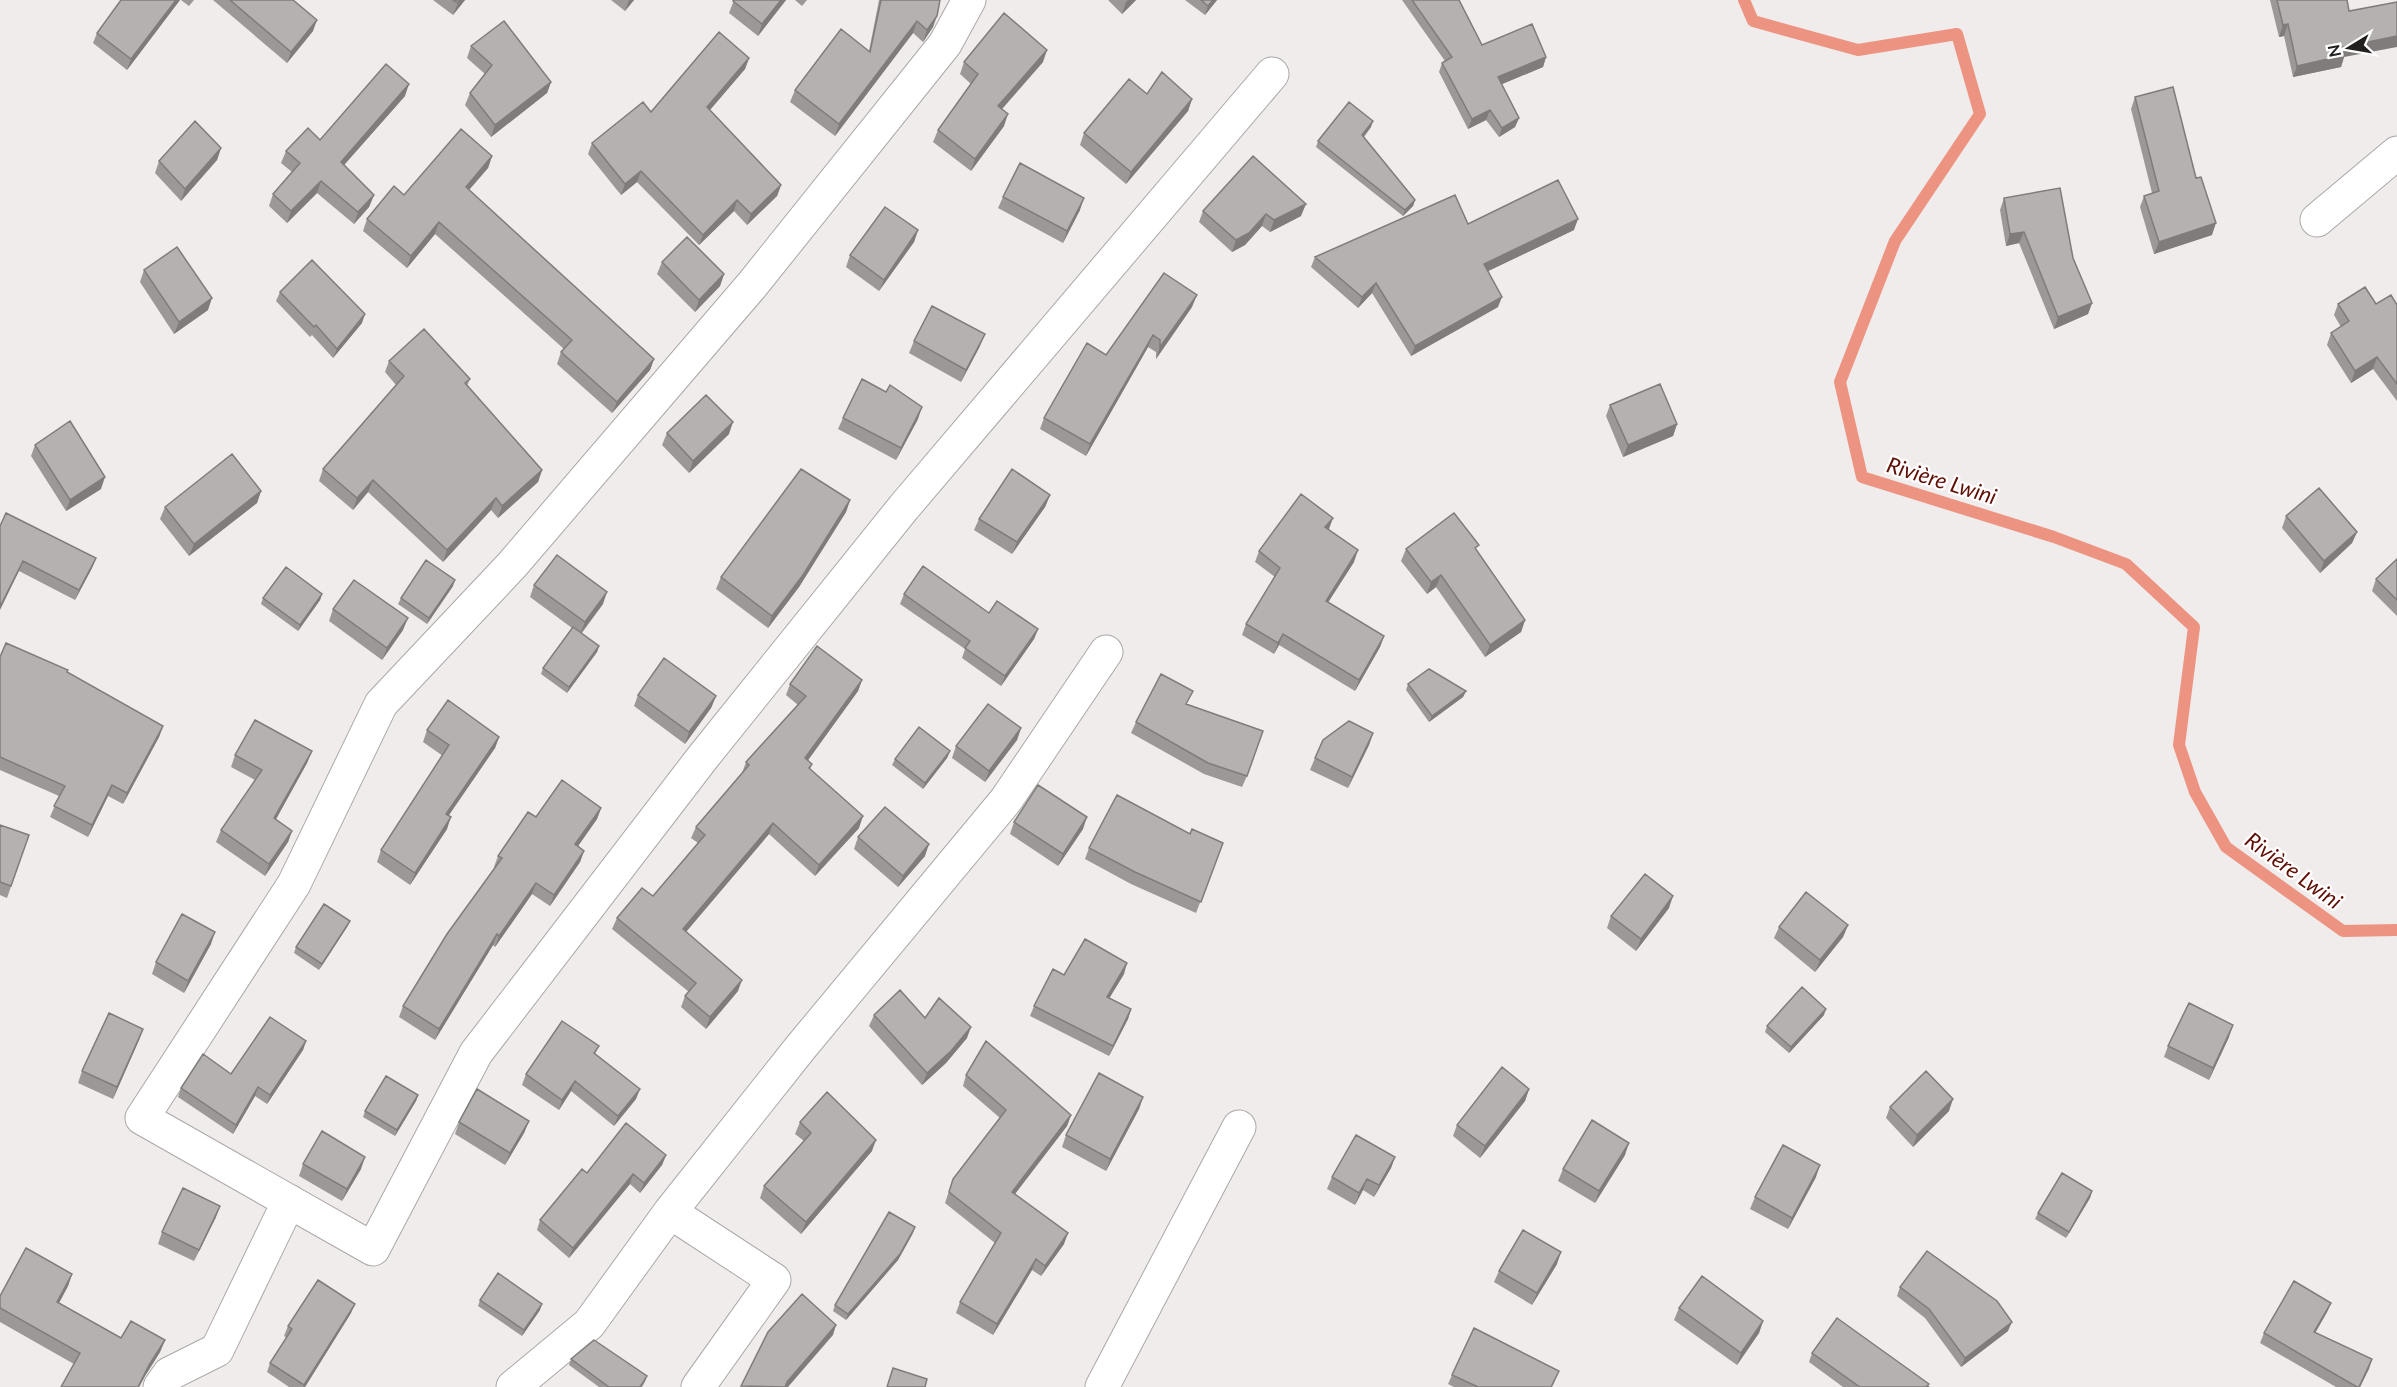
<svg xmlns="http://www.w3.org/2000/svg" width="2397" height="1387" font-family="Lato,sans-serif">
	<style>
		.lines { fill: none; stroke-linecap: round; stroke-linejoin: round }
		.stream { stroke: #ed9382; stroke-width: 12 }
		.minor-casing { stroke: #aba8a7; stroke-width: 35 }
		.minor { stroke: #fff; stroke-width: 33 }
		.wall { fill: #9c9897 }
		.shaded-wall { fill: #7f7c7b }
		.building { fill: #b5b1b0; stroke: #7f7c7b; stroke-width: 1.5 }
		.labels { text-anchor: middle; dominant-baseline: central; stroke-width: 4.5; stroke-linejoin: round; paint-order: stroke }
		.water-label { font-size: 22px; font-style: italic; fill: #5f0f04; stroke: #fff }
	</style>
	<rect width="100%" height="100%" fill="#f0eceb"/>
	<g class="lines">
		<path class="stream" d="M 1744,0 L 1753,21 L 1858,50 L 1957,34 L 1980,114 L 1895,241 L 1840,382 L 1862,477 L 2054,537 L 2126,564 L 2194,627 L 2179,745 L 2195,792 L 2226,847 L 2343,931 L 2397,930"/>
		<g class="minor-casing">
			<path id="minor" d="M 969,0 L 945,44 L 752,285 L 512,565 L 381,704 L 294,884 L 142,1118 L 373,1249 L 476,1053 L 703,757 L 904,507 L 1272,74
				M 2317,220 L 2397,153
				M 670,1212 L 774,1280 L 698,1387
				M 160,1387 L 169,1374 L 217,1350 L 289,1201
				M 513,1387 L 589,1324 L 670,1212 L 801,1047 L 1006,800 L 1106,652
				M 1102,1387 L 1239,1127"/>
		</g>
		<use href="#minor" class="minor"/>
	</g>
	<path class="wall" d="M 180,0 L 127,70 L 93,43 L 97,33 Z
		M 181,0 L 194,0 L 189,6 Z
		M 213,0 L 293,0 L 313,31 L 287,63 Z
		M 433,0 L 465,0 L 453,15 Z
		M 611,0 L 634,0 L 625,11 Z
		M 734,0 L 786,0 L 758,36 L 729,13 Z
		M 795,0 L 807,0 L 802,6 Z
		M 879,0 L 940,0 L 933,27 L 923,42 L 913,33 L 835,136 L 790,102 L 795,90 L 869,51 Z
		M 1108,0 L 1136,0 L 1122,14 Z
		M 1185,0 L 1217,0 L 1205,15 Z
		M 1402,0 L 1459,0 L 1482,45 L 1546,57 L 1543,67 L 1502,84 L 1519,118 L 1515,127 L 1499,137 L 1486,120 L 1468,129 L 1439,72 L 1442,63 L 1445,61 Z
		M 2270,0 L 2347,0 L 2344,57 L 2341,67 L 2293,77 L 2284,36 L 2279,37 Z
		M 471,46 L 551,82 L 547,93 L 491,137 L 465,105 L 470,93 L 485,74 L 467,58 Z
		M 749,58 L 745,69 L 710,110 L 781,185 L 777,196 L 747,225 L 734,211 L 699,245 L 637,182 L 621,195 L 588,154 L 592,143 L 651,112 Z
		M 964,62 L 1043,62 L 1002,109 L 1004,126 L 971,171 L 933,142 L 938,130 L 971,84 L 960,74 Z
		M 1147,94 L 1192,99 L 1188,111 L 1126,184 L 1080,145 L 1084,133 Z
		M 405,96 L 344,165 L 374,195 L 369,207 L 354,224 L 317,193 L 287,223 L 269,206 L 273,194 L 292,172 L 281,163 L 286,151 L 320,140 Z
		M 2135,97 L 2196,178 L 2212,235 L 2154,254 L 2140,207 L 2144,196 L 2152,193 L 2131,109 Z
		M 1371,127 L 1364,137 L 1415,200 L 1413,206 L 1403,216 L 1316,147 L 1318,141 Z
		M 221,148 L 217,160 L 181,201 L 155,173 L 159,161 Z
		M 492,156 L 488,168 L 469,190 L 654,359 L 650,370 L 612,413 L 557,364 L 561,352 L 564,349 L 435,234 L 407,268 L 363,231 L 367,219 L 404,195 Z
		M 1003,197 L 1080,210 L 1063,243 L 998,208 Z
		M 2004,198 L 2073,258 L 2092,303 L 2088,314 L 2054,329 L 2019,243 L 2006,246 L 2000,210 Z
		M 1203,211 L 1301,216 L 1270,232 L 1262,226 L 1245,245 L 1232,252 L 1199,222 Z
		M 1468,224 L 1574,230 L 1488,271 L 1498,307 L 1411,356 L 1372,293 L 1358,308 L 1311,267 L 1315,257 Z
		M 918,230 L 914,242 L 879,291 L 846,267 L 850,255 Z
		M 662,262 L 724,274 L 720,286 L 695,312 L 657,274 Z
		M 144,270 L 208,310 L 174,334 L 140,282 Z
		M 280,292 L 362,323 L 333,358 L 312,335 L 310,337 L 276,301 Z
		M 2338,304 L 2397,305 L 2397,401 L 2373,369 L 2351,383 L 2327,345 L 2331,333 L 2341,327 L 2334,315 Z
		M 1192,307 L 1156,359 L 1156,352 L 1148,347 L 1086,456 L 1040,429 L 1044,418 L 1106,355 Z
		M 914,341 L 980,346 L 961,382 L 909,353 Z
		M 389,361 L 470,379 L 467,386 L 542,470 L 538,482 L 498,518 L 491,510 L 443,562 L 368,492 L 353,510 L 319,481 L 323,469 L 396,385 L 385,372 Z
		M 886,392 L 918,419 L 896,460 L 838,429 L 843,418 Z
		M 1610,405 L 1677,424 L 1673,436 L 1623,457 L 1606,416 Z
		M 667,433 L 729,434 L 689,473 L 662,445 Z
		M 35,445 L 101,489 L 66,511 L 31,456 Z
		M 261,491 L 257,503 L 189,556 L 160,519 L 165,507 Z
		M 1050,495 L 1045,507 L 1012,554 L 974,530 L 979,519 Z
		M 850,500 L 846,512 L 799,587 L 768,628 L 716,589 L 721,577 Z
		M 2286,516 L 2357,532 L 2352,543 L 2320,573 L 2282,528 Z
		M 0,526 L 96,558 L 92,568 L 75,600 L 19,571 Z
		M 1328,529 L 1354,562 L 1328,602 L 1384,636 L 1380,647 L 1355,691 L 1279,645 L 1274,654 L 1242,635 L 1246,624 L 1275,577 L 1255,562 L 1259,551 Z
		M 1406,549 L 1477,550 L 1525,620 L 1521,632 L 1485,657 L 1436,587 L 1427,594 L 1401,561 Z
		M 2397,559 L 2397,616 L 2372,591 L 2376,579 Z
		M 534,585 L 603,604 L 582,633 L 599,646 L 597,652 L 567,693 L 541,674 L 543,668 L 572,628 L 530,597 Z
		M 453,586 L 427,624 L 398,604 L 401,598 Z
		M 322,594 L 320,600 L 298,631 L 261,604 L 263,598 Z
		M 904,594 L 989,613 L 1038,629 L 1034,639 L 1001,686 L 962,658 L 965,649 L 900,604 Z
		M 333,609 L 403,630 L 382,660 L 329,621 Z
		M 0,657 L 67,672 L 163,726 L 159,737 L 123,804 L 108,796 L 88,837 L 50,817 L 59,796 L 0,770 Z
		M 862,680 L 858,691 L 807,761 L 812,764 L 810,769 L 859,828 L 815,876 L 769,834 L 686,932 L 738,991 L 706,1029 L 681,1007 L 685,996 L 689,992 L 612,929 L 617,918 L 653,896 L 698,843 L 691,838 L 696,827 L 742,773 L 746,762 L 798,705 L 786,695 L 790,684 Z
		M 1408,684 L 1466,691 L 1463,697 L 1429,722 L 1406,690 Z
		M 638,695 L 716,696 L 711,708 L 685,744 L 634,706 Z
		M 1188,704 L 1247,776 L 1242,787 L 1204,774 L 1131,733 L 1136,722 Z
		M 1021,728 L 1017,740 L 985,782 L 952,758 L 956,746 Z
		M 427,730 L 499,737 L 495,748 L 449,815 L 447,829 L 410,885 L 377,862 L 381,850 L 443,756 L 423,742 Z
		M 1373,733 L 1369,745 L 1348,788 L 1310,770 L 1315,758 Z
		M 312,751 L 307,763 L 276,819 L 292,831 L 288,842 L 265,876 L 216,842 L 221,830 L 255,780 L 231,767 L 235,755 Z
		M 950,751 L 947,758 L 923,789 L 892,765 L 895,759 Z
		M 601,808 L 597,819 L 578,846 L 584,851 L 580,862 L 550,906 L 532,894 L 495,947 L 493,945 L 435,1040 L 399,1017 L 403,1006 L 495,868 L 494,867 L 498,856 L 536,817 Z
		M 1014,822 L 1083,829 L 1058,866 L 1010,834 Z
		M 0,825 L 29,835 L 7,898 L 0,895 Z
		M 1190,834 L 1223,843 L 1196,913 L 1131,884 L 1085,859 L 1089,848 Z
		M 858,837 L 925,856 L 898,887 L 854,849 Z
		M 1669,908 L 1636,951 L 1607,928 L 1611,916 Z
		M 350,921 L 347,927 L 319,970 L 294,953 L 296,947 Z
		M 1848,925 L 1843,937 L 1815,972 L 1774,938 L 1779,927 Z
		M 211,944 L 184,993 L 152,974 L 156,962 Z
		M 1124,974 L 1109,998 L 1131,1009 L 1128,1019 L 1109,1056 L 1030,1016 L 1034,1006 L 1064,975 Z
		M 874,1015 L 925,1018 L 967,1038 L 946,1063 L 922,1085 L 869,1026 Z
		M 1824,1015 L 1789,1053 L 1765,1032 L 1767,1026 Z
		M 143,1029 L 139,1040 L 113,1099 L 78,1083 L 82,1071 Z
		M 2229,1037 L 2209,1080 L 2164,1057 L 2168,1046 Z
		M 306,1041 L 303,1050 L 267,1104 L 255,1096 L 233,1134 L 178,1097 L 181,1088 L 231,1074 Z
		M 599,1046 L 595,1054 L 636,1099 L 614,1126 L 571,1091 L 559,1110 L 522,1085 L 526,1074 Z
		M 966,1075 L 1071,1115 L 1067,1126 L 1015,1194 L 1064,1244 L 1041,1276 L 1032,1270 L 993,1335 L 956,1313 L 960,1302 L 995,1243 L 945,1203 L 953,1179 L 1000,1118 L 963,1086 Z
		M 1529,1089 L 1525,1101 L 1480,1158 L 1453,1136 L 1457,1125 Z
		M 418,1095 L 416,1101 L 395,1136 L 363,1117 L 365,1111 Z
		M 1143,1097 L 1139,1109 L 1106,1171 L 1062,1147 L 1066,1135 Z
		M 1890,1107 L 1949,1111 L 1913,1147 L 1886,1118 Z
		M 529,1121 L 524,1133 L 505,1165 L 455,1134 L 459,1122 Z
		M 800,1122 L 872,1151 L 801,1234 L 760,1198 L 764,1186 L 804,1141 L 795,1134 Z
		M 666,1155 L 662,1165 L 640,1193 L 630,1184 L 569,1258 L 537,1230 L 540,1220 L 587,1173 Z
		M 1625,1155 L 1595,1203 L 1558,1181 L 1563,1169 Z
		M 1395,1157 L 1391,1168 L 1374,1197 L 1363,1190 L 1355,1205 L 1327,1189 L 1332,1177 Z
		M 303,1164 L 361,1169 L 342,1201 L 299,1176 Z
		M 1816,1177 L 1788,1229 L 1750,1209 L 1755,1197 Z
		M 2092,1191 L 2090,1198 L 2066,1238 L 2035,1219 L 2038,1213 Z
		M 216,1217 L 194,1261 L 158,1244 L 162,1232 Z
		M 913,1233 L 898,1260 L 846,1320 L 833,1311 L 835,1305 Z
		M 1557,1264 L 1532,1305 L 1494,1282 L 1499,1271 Z
		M 72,1274 L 68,1286 L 59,1303 L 121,1338 L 165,1340 L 160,1352 L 145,1376 L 139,1387 L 61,1387 L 74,1364 L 0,1322 L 0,1296 Z
		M 1900,1287 L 2008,1331 L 1961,1367 L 1925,1318 L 1897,1296 Z
		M 480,1300 L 540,1310 L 522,1336 L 478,1306 Z
		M 2331,1303 L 2327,1312 L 2315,1333 L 2372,1359 L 2360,1387 L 2336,1387 L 2260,1343 L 2264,1333 Z
		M 1679,1308 L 1763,1321 L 1759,1333 L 1737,1365 L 1674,1320 Z
		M 351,1313 L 305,1387 L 289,1387 L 267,1372 L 270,1363 L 287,1338 L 284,1336 L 288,1326 Z
		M 1812,1353 L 1929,1387 L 1843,1387 L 1809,1362 Z
		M 571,1359 L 647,1376 L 645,1382 L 642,1387 L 599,1387 L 569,1365 Z
		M 1452,1375 L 1555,1381 L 1552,1387 L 1454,1387 L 1448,1384 Z"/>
	<path class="shaded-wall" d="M 176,0 L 180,0 L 127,70 L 131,59 Z
		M 460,0 L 465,0 L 453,15 L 458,3 Z
		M 629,0 L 634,0 L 625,11 Z
		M 781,0 L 786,0 L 758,36 L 762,24 Z
		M 1128,0 L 1136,0 L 1122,14 L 1126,2 Z
		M 1213,0 L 1217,0 L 1205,15 L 1208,6 Z
		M 937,16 L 933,27 L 923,42 L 927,30 Z
		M 317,20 L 313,31 L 287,63 L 291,52 Z
		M 917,21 L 913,33 L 835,136 L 839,124 Z
		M 2288,24 L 2284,36 L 2279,37 L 2283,25 Z
		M 2397,36 L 2397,47 L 2344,57 L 2341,67 L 2293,77 L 2297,66 L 2343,47 Z
		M 1047,50 L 1043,62 L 994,118 L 998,106 Z
		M 1546,57 L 1543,67 L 1495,87 L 1498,77 Z
		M 749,58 L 745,69 L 703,118 L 707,107 Z
		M 551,82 L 547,93 L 491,137 L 495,125 Z
		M 409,84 L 405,96 L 337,173 L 341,162 Z
		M 1192,99 L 1188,111 L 1126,184 L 1131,172 Z
		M 1490,110 L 1486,120 L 1468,129 L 1472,119 Z
		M 1008,114 L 1004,126 L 971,171 L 975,159 Z
		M 1519,118 L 1515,127 L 1499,137 L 1502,128 Z
		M 1373,121 L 1371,127 L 1360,141 L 1362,135 Z
		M 221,148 L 217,160 L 181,201 L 185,189 Z
		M 492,156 L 488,168 L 461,199 L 466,187 Z
		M 641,171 L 637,182 L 621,195 L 625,184 Z
		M 321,181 L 317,193 L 287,223 L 291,211 Z
		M 781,185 L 777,196 L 747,225 L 751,214 Z
		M 374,195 L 369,207 L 354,224 L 358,212 Z
		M 1084,198 L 1080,210 L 1063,243 L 1067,231 Z
		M 737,200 L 734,211 L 699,245 L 703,235 Z
		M 1415,200 L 1413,206 L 1403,216 L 1405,210 Z
		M 1306,204 L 1301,216 L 1270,232 L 1274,220 Z
		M 1266,214 L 1262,226 L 1245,245 L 1232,252 L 1236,240 Z
		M 1578,219 L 1574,230 L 1480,275 L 1484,264 Z
		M 439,222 L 435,234 L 407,268 L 411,256 Z
		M 2216,223 L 2212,235 L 2154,254 L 2159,242 Z
		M 918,230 L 914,242 L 879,291 L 884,280 Z
		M 2024,232 L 2019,243 L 2006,246 L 2010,234 Z
		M 724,274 L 720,286 L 695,312 L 699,300 Z
		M 1376,283 L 1372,293 L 1358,308 L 1362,297 Z
		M 1197,295 L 1192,307 L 1156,359 L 1160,347 Z
		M 1502,297 L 1498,307 L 1411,356 L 1415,346 Z
		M 212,298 L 208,310 L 174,334 L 179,322 Z
		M 2092,303 L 2088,314 L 2054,329 L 2058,317 Z
		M 365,314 L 362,323 L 333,358 L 337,349 Z
		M 985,334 L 980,346 L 961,382 L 966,370 Z
		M 1153,335 L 1148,347 L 1086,456 L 1090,444 Z
		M 2377,357 L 2373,369 L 2351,383 L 2355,371 Z
		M 654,359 L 650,370 L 612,413 L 617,402 Z
		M 922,407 L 918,419 L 896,460 L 901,448 Z
		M 733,422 L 729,434 L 689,473 L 693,461 Z
		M 1677,424 L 1673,436 L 1623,457 L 1628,445 Z
		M 542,470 L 538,482 L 498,518 L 502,506 Z
		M 105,477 L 101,489 L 66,511 L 70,500 Z
		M 373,480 L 368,492 L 353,510 L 357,498 Z
		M 261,491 L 257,503 L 189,556 L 194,544 Z
		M 1050,495 L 1045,507 L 1012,554 L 1017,542 Z
		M 496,498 L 491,510 L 443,562 L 447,550 Z
		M 850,500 L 846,512 L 799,587 L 768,628 L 772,616 Z
		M 1333,518 L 1329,529 L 1321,539 L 1325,527 Z
		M 2357,532 L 2352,543 L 2320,573 L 2324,561 Z
		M 1358,550 L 1354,562 L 1322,612 L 1326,601 Z
		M 96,558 L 92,568 L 75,600 L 79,590 Z
		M 23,561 L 19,571 L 0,610 L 0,607 Z
		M 1441,575 L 1436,587 L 1427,594 L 1431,582 Z
		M 455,580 L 453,586 L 427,624 L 429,618 Z
		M 607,592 L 603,604 L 580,634 L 585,622 Z
		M 322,594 L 320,600 L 298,631 L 300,625 Z
		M 408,618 L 403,630 L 382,660 L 387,648 Z
		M 1525,620 L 1521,632 L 1485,657 L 1490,645 Z
		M 1038,629 L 1034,639 L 1001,686 L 1005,676 Z
		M 1283,634 L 1279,645 L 1274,654 L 1278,643 Z
		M 1384,636 L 1380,647 L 1355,691 L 1359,680 Z
		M 599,646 L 597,652 L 567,693 L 569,687 Z
		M 862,680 L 858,691 L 801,770 L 805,758 Z
		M 1466,691 L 1463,697 L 1429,722 L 1432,716 Z
		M 716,696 L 711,708 L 685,744 L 689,732 Z
		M 163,726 L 159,737 L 123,804 L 127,793 Z
		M 1021,728 L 1017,740 L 985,782 L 989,771 Z
		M 1373,733 L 1369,745 L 1348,788 L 1352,777 Z
		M 499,737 L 495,748 L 442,825 L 446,814 Z
		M 312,751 L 307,763 L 270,830 L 274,818 Z
		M 950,751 L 947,758 L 923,789 L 925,783 Z
		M 112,785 L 108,796 L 88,837 L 92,825 Z
		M 601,808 L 597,819 L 571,856 L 575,844 Z
		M 863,816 L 859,828 L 815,876 L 819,865 Z
		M 451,817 L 447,829 L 410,885 L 415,873 Z
		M 1087,817 L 1083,829 L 1058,866 L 1063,854 Z
		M 773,823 L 769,834 L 679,940 L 683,929 Z
		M 292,831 L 288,842 L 265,876 L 269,864 Z
		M 929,844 L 925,856 L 898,887 L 903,876 Z
		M 584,851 L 580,862 L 550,906 L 554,895 Z
		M 536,883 L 532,894 L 495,947 L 499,936 Z
		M 1673,896 L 1669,908 L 1636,951 L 1641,939 Z
		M 350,921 L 347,927 L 319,970 L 322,964 Z
		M 1848,925 L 1843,937 L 1815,972 L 1820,960 Z
		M 215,932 L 211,944 L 184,993 L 188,981 Z
		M 497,934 L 493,945 L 435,1040 L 439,1029 Z
		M 1127,963 L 1124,974 L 1104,1007 L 1107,997 Z
		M 742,980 L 738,991 L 706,1029 L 710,1017 Z
		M 1131,1009 L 1128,1019 L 1109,1056 L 1113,1046 Z
		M 1826,1009 L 1824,1015 L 1789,1053 L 1791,1047 Z
		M 2233,1025 L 2229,1037 L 2209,1080 L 2213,1068 Z
		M 971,1027 L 967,1038 L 946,1063 L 922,1085 L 927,1073 Z
		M 143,1029 L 139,1040 L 113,1099 L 117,1087 Z
		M 306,1041 L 303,1050 L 267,1104 L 270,1095 Z
		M 575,1081 L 571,1091 L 559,1110 L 562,1100 Z
		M 258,1087 L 255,1096 L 233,1134 L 236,1125 Z
		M 640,1089 L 636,1099 L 614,1126 L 618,1116 Z
		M 1529,1089 L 1525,1101 L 1480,1158 L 1485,1146 Z
		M 418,1095 L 416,1101 L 395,1136 L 397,1130 Z
		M 1143,1097 L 1139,1109 L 1106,1171 L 1110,1159 Z
		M 1953,1099 L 1949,1111 L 1913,1147 L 1917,1135 Z
		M 1071,1115 L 1067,1126 L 1008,1203 L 1012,1192 Z
		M 529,1121 L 524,1133 L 505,1165 L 510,1153 Z
		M 876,1140 L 872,1151 L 801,1234 L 806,1222 Z
		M 1629,1143 L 1625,1155 L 1595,1203 L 1599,1191 Z
		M 666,1155 L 662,1165 L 640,1193 L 644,1183 Z
		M 365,1157 L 361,1169 L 342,1201 L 347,1189 Z
		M 1395,1157 L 1391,1168 L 1374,1197 L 1379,1185 Z
		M 1820,1165 L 1816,1177 L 1788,1229 L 1792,1218 Z
		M 633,1174 L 630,1184 L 569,1258 L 573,1248 Z
		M 1367,1179 L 1363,1190 L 1355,1205 L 1359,1193 Z
		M 2092,1191 L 2090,1198 L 2066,1238 L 2069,1232 Z
		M 220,1206 L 216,1217 L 194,1261 L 199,1250 Z
		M 915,1227 L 913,1233 L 898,1260 L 846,1320 L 848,1314 Z
		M 1068,1233 L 1064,1244 L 1041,1276 L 1045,1266 Z
		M 1561,1252 L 1557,1264 L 1532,1305 L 1537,1293 Z
		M 1036,1259 L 1032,1270 L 993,1335 L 997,1324 Z
		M 72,1274 L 68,1286 L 53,1314 L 57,1302 Z
		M 2331,1303 L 2327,1312 L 2310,1342 L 2314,1332 Z
		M 355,1304 L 351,1313 L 305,1387 L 303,1387 Z
		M 542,1304 L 540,1310 L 522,1336 L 524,1330 Z
		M 1763,1321 L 1759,1333 L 1737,1365 L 1741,1353 Z
		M 2012,1322 L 2008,1331 L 1961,1367 L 1965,1358 Z
		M 836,1325 L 833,1335 L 788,1387 L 785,1387 L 787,1382 Z
		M 165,1340 L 160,1352 L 145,1376 L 139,1387 L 138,1387 L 149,1365 Z
		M 2372,1359 L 2369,1369 L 2360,1387 L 2359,1387 Z"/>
	<path class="building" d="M 121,0 L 176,0 L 131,59 L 97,33 Z
		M 230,0 L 293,0 L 317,20 L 291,52 Z
		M 453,0 L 460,0 L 458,3 Z
		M 734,0 L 781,0 L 762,24 L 733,1 Z
		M 881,0 L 940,0 L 937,16 L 927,30 L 917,21 L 839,124 L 795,90 L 841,29 L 870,52 Z
		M 1201,0 L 1213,0 L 1208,6 Z
		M 1412,0 L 1459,0 L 1482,45 L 1532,24 L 1546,57 L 1498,77 L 1519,118 L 1502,128 L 1490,110 L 1472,119 L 1442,63 L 1452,57 Z
		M 2277,0 L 2347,0 L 2349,11 L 2397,2 L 2397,36 L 2343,47 L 2345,55 L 2297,66 L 2288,24 L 2283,25 Z
		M 1004,13 L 1047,50 L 998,106 L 1008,114 L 975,159 L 938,130 L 978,74 L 964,62 Z
		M 504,21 L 551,82 L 495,125 L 470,93 L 492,65 L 471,46 Z
		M 719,32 L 749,58 L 707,107 L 781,185 L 751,214 L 737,200 L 703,235 L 641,171 L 625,184 L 592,143 L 643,102 L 651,112 Z
		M 386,64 L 409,84 L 341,162 L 374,195 L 358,212 L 321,181 L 291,211 L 273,194 L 300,163 L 286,151 L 308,128 L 320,140 Z
		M 1162,72 L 1192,99 L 1131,172 L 1084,133 L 1129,79 L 1147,94 Z
		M 2173,87 L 2196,178 L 2201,177 L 2216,223 L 2159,242 L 2144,196 L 2159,191 L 2135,97 Z
		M 1349,102 L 1373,121 L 1362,135 L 1415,200 L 1405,210 L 1318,141 Z
		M 195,121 L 221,148 L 185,189 L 159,161 Z
		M 461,129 L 492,156 L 466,187 L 654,359 L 617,402 L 561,352 L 572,340 L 439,222 L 411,256 L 367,219 L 394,186 L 404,195 Z
		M 1253,156 L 1306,204 L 1274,220 L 1266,214 L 1249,233 L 1236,240 L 1203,211 Z
		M 1020,163 L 1084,198 L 1067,231 L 1003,197 Z
		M 1558,180 L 1578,219 L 1484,264 L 1502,297 L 1415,346 L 1376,283 L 1362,297 L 1315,257 L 1455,195 L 1468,224 Z
		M 2060,188 L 2073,258 L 2092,303 L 2058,317 L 2024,232 L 2010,234 L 2004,198 Z
		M 885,207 L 918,230 L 884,280 L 850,255 Z
		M 687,237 L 724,274 L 699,300 L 662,262 Z
		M 177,247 L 212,298 L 179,322 L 144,270 Z
		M 312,260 L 365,314 L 337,349 L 316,325 L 314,327 L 280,292 Z
		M 1164,273 L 1197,295 L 1160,347 L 1160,340 L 1153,335 L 1090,444 L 1044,418 L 1087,343 L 1106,355 Z
		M 2365,287 L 2376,304 L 2391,295 L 2397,305 L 2397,384 L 2377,357 L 2355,371 L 2331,333 L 2349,321 L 2338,304 Z
		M 932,306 L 985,334 L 966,370 L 914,341 Z
		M 424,329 L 470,379 L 465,383 L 542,470 L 502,506 L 496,498 L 447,550 L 373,480 L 357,498 L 323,469 L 404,376 L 389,361 Z
		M 862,379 L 886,392 L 890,385 L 922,407 L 901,448 L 843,418 Z
		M 1660,384 L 1677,424 L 1628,445 L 1610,405 Z
		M 706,395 L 733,422 L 693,461 L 667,433 Z
		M 70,421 L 105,477 L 70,500 L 35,445 Z
		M 232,454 L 261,491 L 194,544 L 165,507 Z
		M 801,469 L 850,500 L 803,575 L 772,616 L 721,577 Z
		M 1012,469 L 1050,495 L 1017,542 L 979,519 Z
		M 2319,488 L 2357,532 L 2324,561 L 2286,516 Z
		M 1301,494 L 1333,518 L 1325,527 L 1358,550 L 1326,601 L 1384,636 L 1359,680 L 1283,634 L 1278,643 L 1246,624 L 1280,568 L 1259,551 Z
		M 6,513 L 96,558 L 79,590 L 23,561 L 0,607 L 0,526 Z
		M 1454,513 L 1479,545 L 1475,548 L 1525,620 L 1490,645 L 1441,575 L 1431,582 L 1406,549 Z
		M 557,555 L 607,592 L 585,622 L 534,585 Z
		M 2397,559 L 2397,600 L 2376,579 Z
		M 426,560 L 455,580 L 429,618 L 401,598 Z
		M 923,566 L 989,613 L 997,601 L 1038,629 L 1005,676 L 965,648 L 970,641 L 904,594 Z
		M 286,567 L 322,594 L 300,625 L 263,598 Z
		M 354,580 L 408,618 L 387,648 L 333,609 Z
		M 573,627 L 599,646 L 569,687 L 543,668 Z
		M 6,643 L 68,670 L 67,672 L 163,726 L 127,793 L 112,785 L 92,825 L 54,806 L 65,786 L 0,757 L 0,657 Z
		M 817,646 L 862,680 L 805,758 L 812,764 L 809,768 L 863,816 L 819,865 L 773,823 L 683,929 L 742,980 L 710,1017 L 685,996 L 696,983 L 617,918 L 642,888 L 653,896 L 705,835 L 696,827 L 749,765 L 746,762 L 806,696 L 790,684 Z
		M 664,658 L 716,696 L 689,732 L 638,695 Z
		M 1429,669 L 1466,691 L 1432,716 L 1408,684 Z
		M 1161,674 L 1193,691 L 1186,704 L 1263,731 L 1247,776 L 1208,763 L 1136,722 Z
		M 448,700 L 499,737 L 446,814 L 451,817 L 415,873 L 381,850 L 449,745 L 427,730 Z
		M 988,704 L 1021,728 L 989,771 L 956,746 Z
		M 255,720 L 312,751 L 274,818 L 292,831 L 269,864 L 221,830 L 262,770 L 235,755 Z
		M 1349,721 L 1373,733 L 1352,777 L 1315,758 L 1323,740 Z
		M 919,727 L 950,751 L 925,783 L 895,759 Z
		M 562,780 L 601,808 L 575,844 L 584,851 L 554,895 L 536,883 L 499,936 L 497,934 L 439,1029 L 403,1006 L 447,934 L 502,858 L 498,856 L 528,812 L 536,817 Z
		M 1038,785 L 1087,817 L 1063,854 L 1014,822 Z
		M 1117,795 L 1190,834 L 1192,829 L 1223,843 L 1201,902 L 1135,872 L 1089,848 Z
		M 885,807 L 929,844 L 903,876 L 858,837 Z
		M 0,825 L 29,835 L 11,886 L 0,882 Z
		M 1645,874 L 1673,896 L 1641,939 L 1611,916 Z
		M 1806,892 L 1848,925 L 1820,960 L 1779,927 Z
		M 324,904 L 350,921 L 322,964 L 296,947 Z
		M 182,914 L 215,932 L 188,981 L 156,962 Z
		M 1085,939 L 1127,963 L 1107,997 L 1131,1009 L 1113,1046 L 1034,1006 L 1053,969 L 1064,975 Z
		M 1802,987 L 1826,1009 L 1791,1047 L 1767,1026 Z
		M 900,990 L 925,1018 L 939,998 L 971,1027 L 951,1051 L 927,1073 L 874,1015 Z
		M 2189,1003 L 2233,1025 L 2213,1068 L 2168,1046 Z
		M 109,1013 L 143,1029 L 117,1087 L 82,1071 Z
		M 270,1017 L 306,1041 L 270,1095 L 258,1087 L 236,1125 L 181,1088 L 203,1054 L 231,1074 Z
		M 562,1021 L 599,1046 L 594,1053 L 640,1089 L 618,1116 L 575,1081 L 562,1100 L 526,1074 Z
		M 986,1041 L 1071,1115 L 1012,1192 L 1068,1233 L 1045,1266 L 1036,1259 L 997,1324 L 960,1302 L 1001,1233 L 949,1192 L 953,1179 L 1006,1110 L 966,1075 Z
		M 1502,1067 L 1529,1089 L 1485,1146 L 1457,1125 Z
		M 1926,1071 L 1953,1099 L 1917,1135 L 1890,1107 Z
		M 1099,1073 L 1143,1097 L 1110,1159 L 1066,1135 Z
		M 386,1076 L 418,1095 L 397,1130 L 365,1111 Z
		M 477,1089 L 529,1121 L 510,1153 L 459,1122 Z
		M 827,1092 L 876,1140 L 806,1222 L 764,1186 L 811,1133 L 800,1122 Z
		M 1592,1120 L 1629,1143 L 1599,1191 L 1563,1169 Z
		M 626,1123 L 666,1155 L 644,1183 L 633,1174 L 573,1248 L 540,1220 L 582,1169 L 587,1173 Z
		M 322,1131 L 365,1157 L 347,1189 L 303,1164 Z
		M 1356,1135 L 1395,1157 L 1379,1185 L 1367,1179 L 1359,1193 L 1332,1177 Z
		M 1783,1145 L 1820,1165 L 1792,1218 L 1755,1197 Z
		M 2062,1173 L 2092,1191 L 2069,1232 L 2038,1213 Z
		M 183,1188 L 220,1206 L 199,1250 L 162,1232 Z
		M 889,1212 L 915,1227 L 900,1254 L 848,1314 L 835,1305 Z
		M 1523,1230 L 1561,1252 L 1537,1293 L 1499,1271 Z
		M 26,1248 L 72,1274 L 57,1302 L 121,1338 L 131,1321 L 165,1340 L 149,1365 L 138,1387 L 61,1387 L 80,1353 L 0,1308 L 0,1296 Z
		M 1927,1251 L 1997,1301 L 2012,1322 L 1965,1358 L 1929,1309 L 1900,1287 Z
		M 498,1273 L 542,1304 L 524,1330 L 480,1300 Z
		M 1702,1276 L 1763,1321 L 1741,1353 L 1679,1308 Z
		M 318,1280 L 355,1304 L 304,1385 L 270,1363 L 292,1329 L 288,1326 Z
		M 2294,1281 L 2331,1303 L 2314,1332 L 2372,1359 L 2359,1387 L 2357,1387 L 2264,1333 Z
		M 802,1294 L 836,1325 L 787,1382 L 785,1387 L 741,1386 L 768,1332 Z
		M 1837,1318 L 1929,1384 L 1927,1386 L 1929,1387 L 1860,1387 L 1812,1353 Z
		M 1474,1328 L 1559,1371 L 1551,1387 L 1478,1387 L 1452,1375 Z
		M 594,1340 L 647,1376 L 640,1387 L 609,1387 L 571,1359 Z
		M 893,1368 L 927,1379 L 925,1387 L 887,1387 Z"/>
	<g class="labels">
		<g class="water-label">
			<text transform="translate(1942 480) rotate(17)">Rivière Lwini</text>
			<text transform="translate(2294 870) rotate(36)">Rivière Lwini</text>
		</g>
	</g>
	<g transform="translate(2349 48) rotate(259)" stroke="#ffffff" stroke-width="4.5" paint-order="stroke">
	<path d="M0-4.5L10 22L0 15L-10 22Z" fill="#21201f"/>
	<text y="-9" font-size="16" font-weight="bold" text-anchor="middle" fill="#21201f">N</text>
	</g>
</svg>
